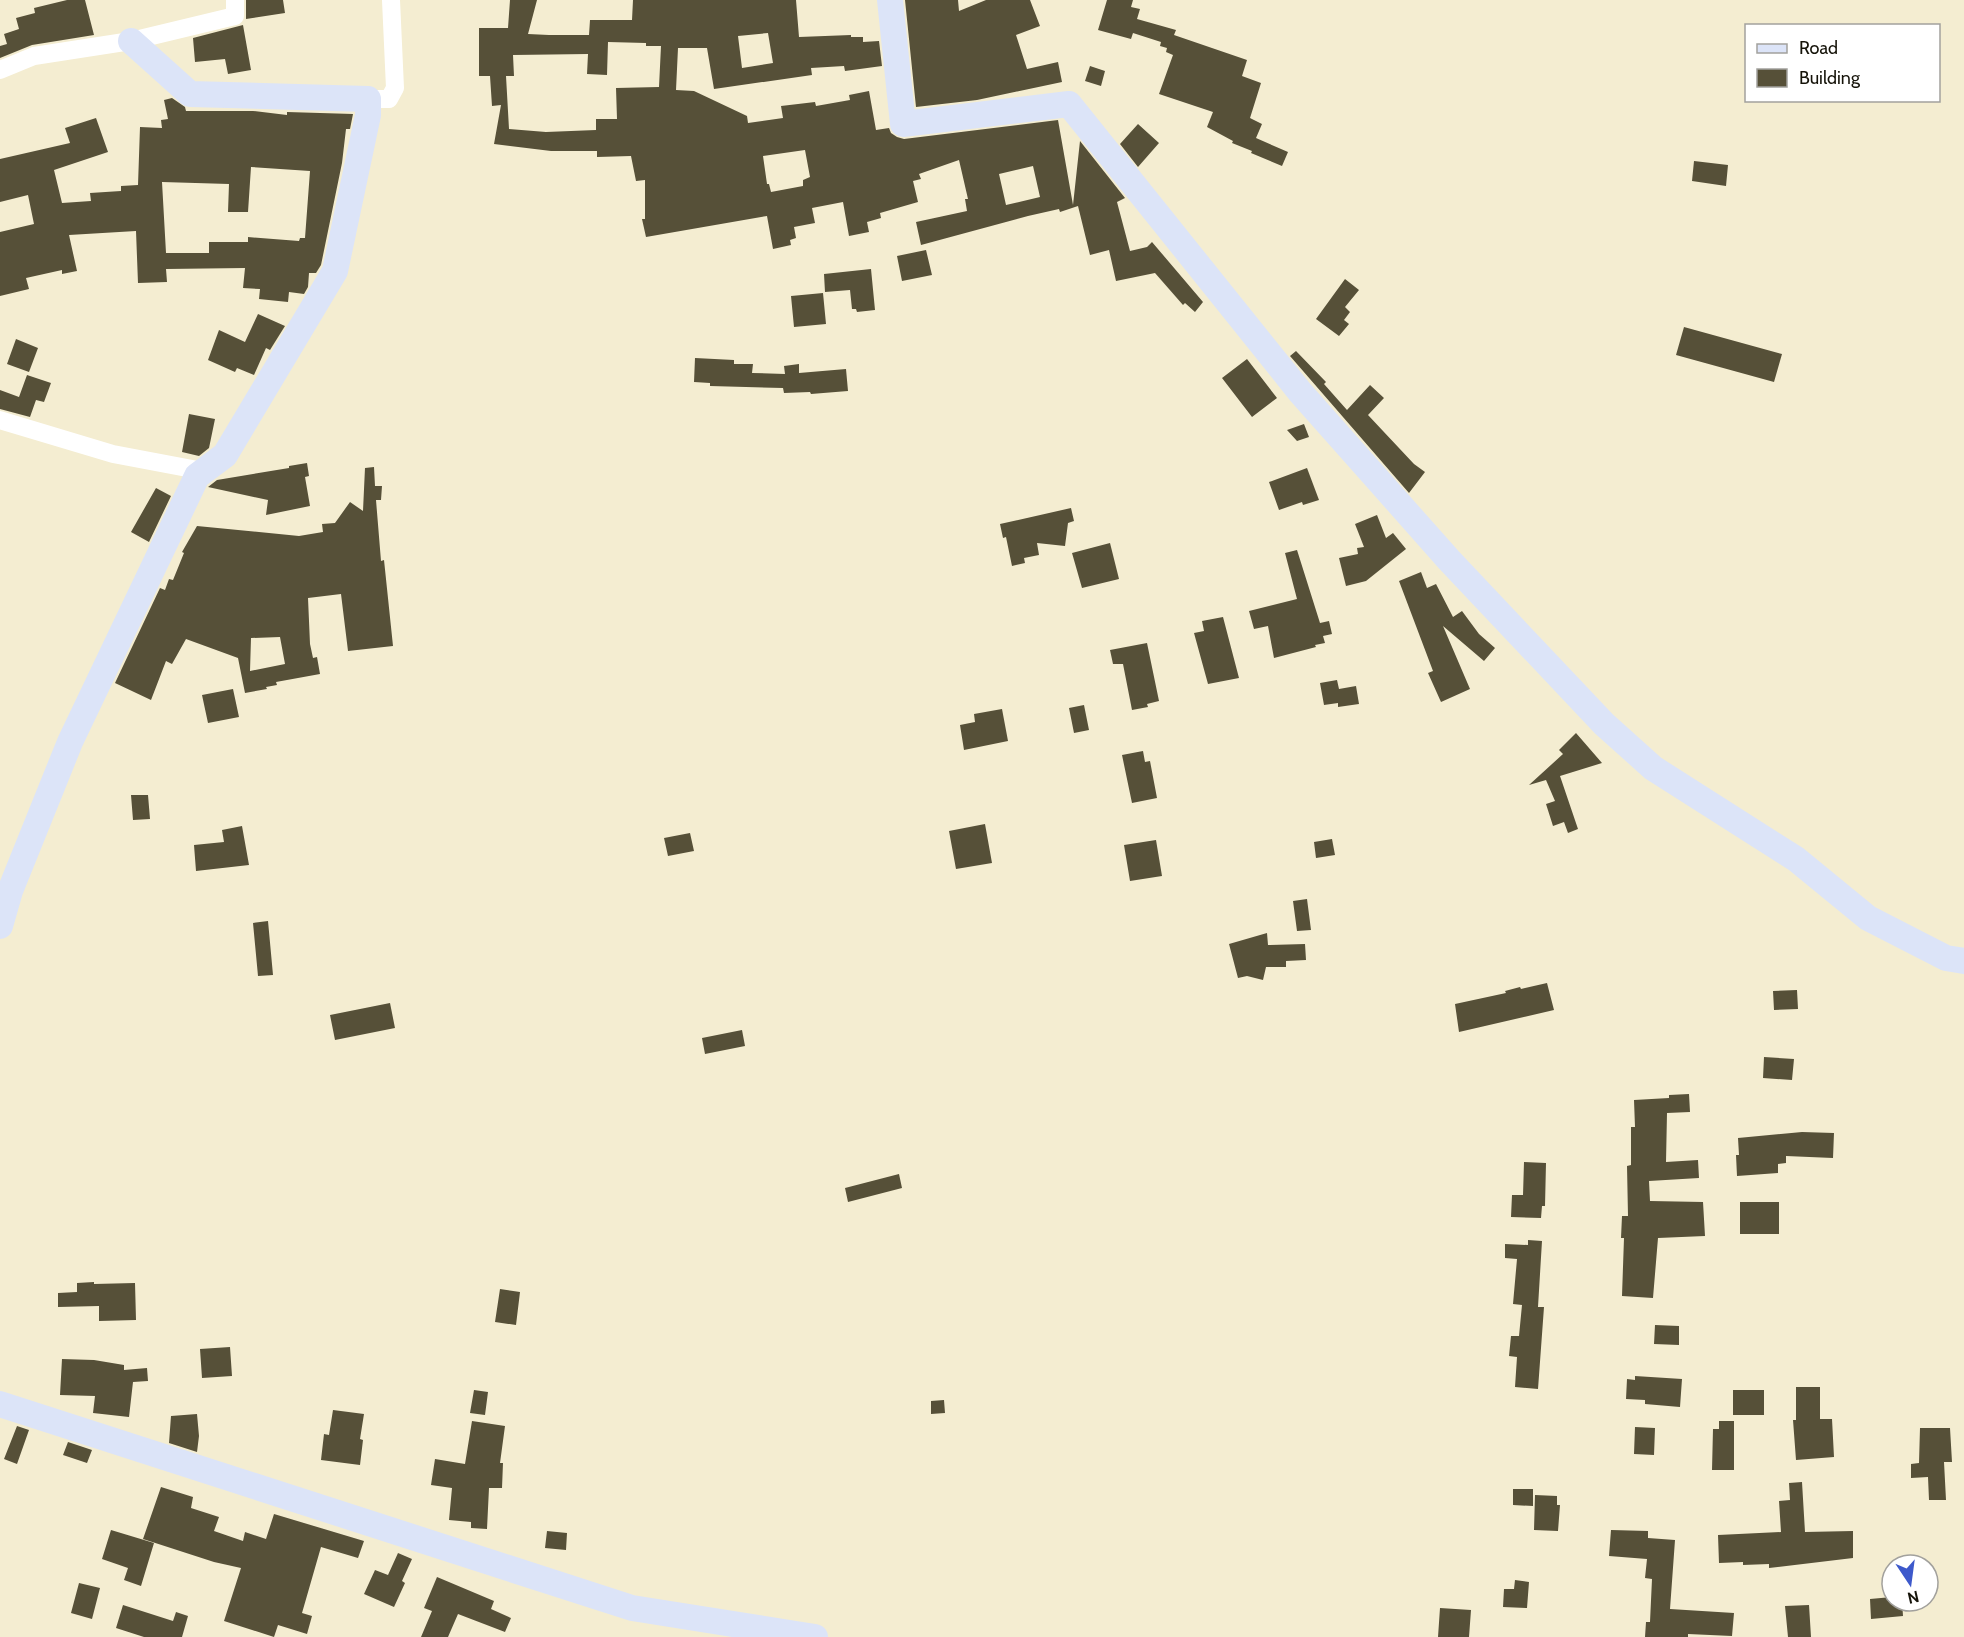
<svg xmlns="http://www.w3.org/2000/svg" width="1964" height="1637" font-family="Cabin,sans-serif">
	<style>
		.building { fill: #565038; fill-rule: evenodd }
		.lines { fill: none; stroke-linecap: round; stroke-linejoin: round }
		.street { stroke: #fff; stroke-width: 18 }
		.secondary { stroke: #dce4f8; stroke-width: 26 }
	</style>
	<rect width="100%" height="100%" fill="#f4edd1"/>
	<path class="building" d="M 67,0 L 85,0 L 94,35 L 32,45 L 0,58 L 0,46 L 7,44 L 4,34 L 19,29 L 16,18 L 35,13 L 34,8 Z
		M 246,0 L 283,0 L 285,13 L 246,19 Z
		M 510,0 L 537,0 L 528,34 L 549,35 L 589,35 L 590,20 L 632,20 L 633,0 L 796,0 L 799,37 L 851,35 L 851,37 L 863,37 L 863,42 L 879,41 L 882,66 L 845,71 L 844,66 L 811,68 L 812,75 L 714,89 L 707,48 L 678,48 L 676,90 L 694,91 L 747,116 L 748,123 L 783,118 L 781,106 L 815,102 L 816,106 L 850,100 L 849,95 L 869,91 L 876,130 L 889,128 L 891,133 L 897,137 L 904,139 L 1058,120 L 1073,205 L 1080,141 L 1125,198 L 1117,202 L 1130,251 L 1147,247 L 1152,242 L 1203,302 L 1195,312 L 1185,303 L 1183,305 L 1155,273 L 1116,281 L 1109,250 L 1090,255 L 1078,206 L 1060,212 L 1059,209 L 1028,216 L 921,245 L 916,222 L 967,211 L 965,199 L 968,199 L 959,160 L 919,174 L 921,179 L 913,181 L 918,202 L 880,213 L 881,218 L 867,222 L 869,232 L 849,236 L 843,202 L 812,208 L 815,223 L 794,227 L 796,238 L 790,240 L 791,245 L 773,249 L 767,216 L 646,237 L 642,219 L 645,219 L 645,180 L 636,181 L 631,156 L 597,157 L 597,151 L 551,151 L 494,144 L 501,105 L 492,106 L 490,76 L 479,76 L 479,28 L 508,28 ZM 768,33 L 773,63 L 742,68 L 738,36 ZM 608,42 L 646,43 L 646,46 L 661,46 L 659,87 L 616,88 L 617,119 L 596,119 L 596,130 L 546,132 L 509,129 L 506,76 L 514,76 L 513,55 L 588,54 L 587,74 L 607,75 ZM 805,150 L 810,177 L 803,180 L 803,186 L 771,192 L 769,184 L 767,184 L 763,156 ZM 1033,166 L 1040,197 L 1006,205 L 999,174 Z
		M 905,0 L 958,0 L 959,11 L 986,0 L 1030,0 L 1040,26 L 1016,35 L 1027,69 L 1058,62 L 1062,82 L 977,100 L 916,107 Z
		M 1107,0 L 1133,0 L 1131,7 L 1140,9 L 1137,19 L 1176,30 L 1174,35 L 1247,60 L 1242,76 L 1261,83 L 1250,118 L 1262,124 L 1256,138 L 1288,152 L 1282,166 L 1251,153 L 1252,151 L 1232,143 L 1233,141 L 1207,127 L 1213,112 L 1159,94 L 1173,55 L 1166,52 L 1167,48 L 1160,46 L 1161,42 L 1133,33 L 1131,39 L 1098,30 Z
		M 243,25 L 251,70 L 228,74 L 225,59 L 195,62 L 193,38 Z
		M 1090,66 L 1105,71 L 1101,86 L 1085,81 Z
		M 172,98 L 185,107 L 186,111 L 253,111 L 287,115 L 287,112 L 353,114 L 350,129 L 346,129 L 342,163 L 321,265 L 316,273 L 309,273 L 308,287 L 304,294 L 289,292 L 288,302 L 259,299 L 260,289 L 243,288 L 245,268 L 166,269 L 167,282 L 138,283 L 136,231 L 69,235 L 77,271 L 62,274 L 62,270 L 26,278 L 29,289 L 0,296 L 0,232 L 34,224 L 28,195 L 0,202 L 0,159 L 70,143 L 65,128 L 96,118 L 108,152 L 54,170 L 62,203 L 91,201 L 90,193 L 121,191 L 121,186 L 138,185 L 140,127 L 162,128 L 161,120 L 168,119 L 164,100 ZM 251,167 L 310,171 L 305,238 L 300,238 L 299,241 L 248,237 L 248,242 L 209,242 L 209,253 L 166,253 L 162,182 L 229,184 L 228,212 L 248,212 Z
		M 1138,124 L 1159,143 L 1138,167 L 1120,144 Z
		M 1694,161 L 1728,165 L 1726,186 L 1692,181 Z
		M 926,250 L 932,275 L 902,281 L 897,256 Z
		M 871,269 L 875,310 L 857,312 L 856,309 L 852,309 L 850,290 L 825,292 L 824,274 Z
		M 1345,279 L 1359,290 L 1345,307 L 1350,312 L 1344,320 L 1349,324 L 1339,336 L 1316,319 Z
		M 823,293 L 826,324 L 794,327 L 791,296 Z
		M 258,314 L 285,326 L 270,350 L 266,348 L 254,375 L 237,368 L 235,372 L 208,360 L 219,330 L 245,342 Z
		M 1684,327 L 1782,354 L 1774,382 L 1676,355 Z
		M 16,339 L 38,348 L 29,372 L 7,364 Z
		M 1296,351 L 1326,382 L 1324,384 L 1347,410 L 1370,385 L 1384,398 L 1368,415 L 1414,464 L 1425,472 L 1409,493 L 1290,356 Z
		M 695,358 L 734,360 L 734,364 L 753,364 L 752,373 L 785,374 L 784,366 L 799,364 L 799,373 L 846,369 L 848,391 L 811,394 L 810,392 L 784,393 L 783,388 L 710,386 L 710,383 L 694,382 Z
		M 1247,359 L 1277,398 L 1252,417 L 1222,378 Z
		M 27,375 L 51,383 L 44,402 L 36,400 L 30,417 L 0,409 L 0,390 L 19,397 Z
		M 189,414 L 215,419 L 209,448 L 199,456 L 182,452 Z
		M 1304,424 L 1309,437 L 1297,441 L 1287,430 Z
		M 307,463 L 309,476 L 305,477 L 310,506 L 266,515 L 268,500 L 208,487 L 217,480 L 289,468 L 289,466 Z
		M 374,467 L 375,486 L 382,486 L 381,500 L 376,500 L 381,561 L 384,560 L 393,646 L 348,651 L 341,594 L 308,598 L 310,644 L 313,658 L 317,657 L 320,674 L 276,682 L 277,685 L 266,687 L 267,689 L 245,693 L 238,658 L 186,639 L 172,664 L 166,661 L 151,700 L 115,683 L 160,588 L 165,590 L 169,579 L 173,580 L 184,553 L 182,552 L 197,526 L 299,536 L 323,532 L 322,524 L 335,523 L 350,502 L 363,511 L 365,468 ZM 280,637 L 285,664 L 250,671 L 251,638 Z
		M 1307,468 L 1319,500 L 1303,505 L 1302,502 L 1279,510 L 1269,482 Z
		M 156,488 L 171,496 L 149,542 L 131,532 Z
		M 1071,508 L 1074,521 L 1068,523 L 1065,546 L 1037,543 L 1039,555 L 1024,558 L 1025,563 L 1012,566 L 1006,537 L 1003,538 L 1000,524 Z
		M 1377,515 L 1386,538 L 1393,533 L 1406,549 L 1366,581 L 1346,586 L 1339,558 L 1358,554 L 1357,548 L 1364,547 L 1355,524 Z
		M 1110,543 L 1119,579 L 1082,588 L 1072,553 Z
		M 1297,550 L 1320,623 L 1329,621 L 1332,634 L 1323,636 L 1325,643 L 1315,645 L 1316,647 L 1274,658 L 1268,626 L 1254,629 L 1249,611 L 1297,599 L 1285,553 Z
		M 1421,572 L 1427,588 L 1436,584 L 1453,617 L 1462,611 L 1479,634 L 1495,648 L 1484,661 L 1443,626 L 1470,689 L 1441,702 L 1428,673 L 1433,671 L 1399,581 Z
		M 1223,617 L 1239,678 L 1208,684 L 1194,633 L 1204,631 L 1202,621 Z
		M 1147,643 L 1159,701 L 1147,704 L 1148,707 L 1132,710 L 1123,664 L 1113,664 L 1110,650 Z
		M 1337,680 L 1339,689 L 1356,686 L 1359,704 L 1338,707 L 1338,703 L 1324,705 L 1320,683 Z
		M 233,689 L 239,717 L 208,723 L 202,695 Z
		M 1084,705 L 1089,730 L 1074,733 L 1069,708 Z
		M 1002,709 L 1008,741 L 964,750 L 960,725 L 975,722 L 974,714 Z
		M 1576,733 L 1602,763 L 1560,776 L 1578,829 L 1568,833 L 1564,822 L 1553,826 L 1546,804 L 1555,801 L 1546,780 L 1529,785 L 1563,754 L 1559,750 Z
		M 1143,751 L 1145,762 L 1150,761 L 1157,798 L 1132,803 L 1122,755 Z
		M 131,795 L 148,795 L 150,819 L 133,820 Z
		M 985,824 L 992,863 L 956,869 L 949,831 Z
		M 242,826 L 249,865 L 196,871 L 194,845 L 224,842 L 222,830 Z
		M 690,833 L 694,851 L 668,856 L 664,838 Z
		M 1332,839 L 1335,855 L 1316,858 L 1314,842 Z
		M 1156,840 L 1162,876 L 1130,881 L 1124,845 Z
		M 1307,899 L 1311,930 L 1297,931 L 1293,901 Z
		M 268,921 L 273,975 L 258,976 L 253,923 Z
		M 1267,933 L 1268,945 L 1305,944 L 1306,960 L 1286,961 L 1286,967 L 1266,967 L 1263,980 L 1247,976 L 1238,978 L 1229,944 Z
		M 1547,983 L 1554,1010 L 1459,1032 L 1455,1004 L 1506,993 L 1505,991 L 1520,987 L 1521,989 Z
		M 1797,990 L 1798,1009 L 1774,1010 L 1773,991 Z
		M 390,1003 L 395,1028 L 335,1040 L 330,1015 Z
		M 742,1030 L 745,1046 L 705,1054 L 702,1038 Z
		M 1764,1057 L 1794,1059 L 1792,1080 L 1763,1078 Z
		M 1689,1094 L 1690,1112 L 1667,1113 L 1666,1162 L 1698,1160 L 1699,1178 L 1649,1181 L 1650,1201 L 1703,1202 L 1705,1236 L 1658,1238 L 1653,1298 L 1622,1296 L 1624,1238 L 1621,1238 L 1622,1216 L 1628,1216 L 1627,1166 L 1631,1165 L 1631,1127 L 1635,1127 L 1634,1100 L 1669,1098 L 1669,1095 Z
		M 1802,1132 L 1834,1133 L 1833,1158 L 1786,1156 L 1786,1163 L 1778,1164 L 1778,1173 L 1737,1176 L 1736,1155 L 1739,1155 L 1738,1138 Z
		M 1524,1162 L 1546,1163 L 1545,1206 L 1542,1206 L 1541,1218 L 1511,1217 L 1512,1195 L 1523,1195 Z
		M 899,1174 L 902,1188 L 848,1202 L 845,1188 Z
		M 1740,1202 L 1779,1202 L 1779,1234 L 1740,1234 Z
		M 1528,1240 L 1542,1241 L 1538,1307 L 1544,1307 L 1538,1389 L 1515,1387 L 1517,1357 L 1509,1356 L 1511,1336 L 1519,1336 L 1522,1305 L 1513,1304 L 1517,1259 L 1505,1258 L 1505,1244 L 1528,1245 Z
		M 94,1282 L 94,1284 L 135,1283 L 136,1320 L 99,1321 L 99,1306 L 58,1307 L 58,1293 L 77,1292 L 77,1283 Z
		M 500,1289 L 520,1292 L 516,1325 L 495,1322 Z
		M 1655,1325 L 1679,1326 L 1679,1345 L 1654,1344 Z
		M 230,1347 L 232,1376 L 202,1378 L 200,1349 Z
		M 62,1359 L 94,1360 L 124,1365 L 124,1370 L 147,1368 L 148,1381 L 133,1382 L 129,1417 L 93,1413 L 95,1396 L 60,1395 Z
		M 1635,1376 L 1682,1379 L 1680,1407 L 1645,1404 L 1645,1400 L 1626,1399 L 1627,1379 L 1635,1380 Z
		M 1796,1387 L 1820,1387 L 1820,1419 L 1832,1419 L 1834,1457 L 1796,1460 L 1793,1420 L 1796,1420 Z
		M 474,1390 L 488,1392 L 485,1415 L 470,1413 Z
		M 1733,1390 L 1764,1390 L 1764,1415 L 1733,1415 Z
		M 944,1400 L 945,1413 L 931,1414 L 931,1401 Z
		M 333,1410 L 364,1414 L 360,1439 L 363,1440 L 360,1465 L 321,1460 L 324,1434 L 329,1435 Z
		M 197,1414 L 199,1436 L 197,1452 L 169,1443 L 171,1416 Z
		M 472,1421 L 505,1426 L 500,1463 L 503,1463 L 502,1488 L 489,1488 L 487,1529 L 471,1528 L 471,1522 L 449,1520 L 452,1488 L 431,1485 L 435,1459 L 465,1464 Z
		M 1719,1421 L 1734,1421 L 1734,1470 L 1712,1470 L 1713,1429 L 1719,1429 Z
		M 17,1426 L 29,1430 L 17,1464 L 4,1459 Z
		M 1635,1427 L 1655,1428 L 1654,1455 L 1634,1454 Z
		M 1920,1428 L 1950,1428 L 1952,1462 L 1944,1462 L 1946,1500 L 1929,1500 L 1928,1477 L 1911,1478 L 1911,1464 L 1919,1463 Z
		M 68,1442 L 92,1450 L 87,1463 L 63,1455 Z
		M 1802,1482 L 1805,1532 L 1853,1531 L 1853,1558 L 1769,1568 L 1769,1564 L 1743,1565 L 1743,1562 L 1719,1563 L 1718,1535 L 1781,1532 L 1779,1501 L 1790,1500 L 1789,1483 Z
		M 161,1487 L 193,1497 L 191,1508 L 219,1517 L 214,1531 L 243,1541 L 245,1532 L 266,1539 L 274,1514 L 364,1541 L 358,1558 L 321,1547 L 302,1613 L 312,1616 L 307,1634 L 278,1625 L 274,1637 L 224,1621 L 241,1568 L 214,1562 L 143,1539 Z
		M 1513,1489 L 1533,1489 L 1533,1506 L 1513,1505 Z
		M 1535,1495 L 1557,1496 L 1557,1505 L 1560,1505 L 1558,1531 L 1534,1530 Z
		M 111,1530 L 154,1543 L 141,1586 L 124,1580 L 128,1568 L 102,1559 Z
		M 1611,1530 L 1648,1531 L 1648,1538 L 1675,1540 L 1670,1609 L 1734,1613 L 1732,1636 L 1688,1634 L 1688,1637 L 1645,1637 L 1646,1622 L 1650,1622 L 1652,1579 L 1645,1578 L 1647,1559 L 1609,1556 Z
		M 547,1531 L 567,1533 L 566,1550 L 545,1548 Z
		M 398,1553 L 412,1559 L 402,1581 L 405,1583 L 394,1607 L 364,1594 L 375,1570 L 388,1575 Z
		M 437,1577 L 494,1601 L 491,1609 L 511,1618 L 505,1632 L 458,1614 L 448,1637 L 421,1637 L 432,1611 L 424,1608 Z
		M 1515,1580 L 1529,1582 L 1527,1608 L 1503,1607 L 1504,1589 L 1514,1589 Z
		M 79,1583 L 100,1588 L 92,1619 L 71,1613 Z
		M 1892,1597 L 1892,1601 L 1902,1601 L 1903,1616 L 1871,1619 L 1870,1599 Z
		M 123,1605 L 173,1621 L 176,1612 L 188,1616 L 182,1637 L 144,1637 L 116,1628 Z
		M 1809,1605 L 1811,1637 L 1788,1637 L 1785,1606 Z
		M 1440,1608 L 1471,1610 L 1469,1637 L 1438,1637 Z"/>
	<g class="lines">
		<path class="street" d="M 0,70 L 34,56 L 131,41 L 235,16 L 235,0
			M 368,99 L 389,99 L 395,88 L 391,0
			M 0,420 L 113,454 L 203,471"/>
		<path class="secondary" d="M 890,0 L 903,124 L 1069,104 L 1300,392 L 1449,560 L 1604,724 L 1653,768 L 1796,859 L 1868,918 L 1946,958 L 1964,961
			M 0,926 L 10,891 L 70,742 L 197,476 L 225,455 L 335,271 L 368,115 L 368,99 L 190,94 L 131,41
			M 0,1404 L 632,1608 L 815,1637"/>
	</g>
	<rect x="1745" y="24" width="195" height="78" fill="#ffffff" stroke="#a2a19d" stroke-width="1.5"/>
	<rect x="1757" y="44" width="30" height="9" fill="#dce4f8" stroke="#a2a19d" stroke-width="1.5"/>
	<text x="1799" y="54" font-size="18" fill="#16140a">Road</text>
	<rect x="1757" y="69" width="30" height="18" fill="#565038" stroke="#a2a19d" stroke-width="1.5"/>
	<text x="1799" y="84" font-size="18" fill="#16140a">Building</text>
	<g transform="translate(1910 1583) rotate(167)"><circle r="28" fill="#ffffff" stroke="#a2a19d" stroke-width="1.5"/>
	<path d="M0-4.5L10 22L0 15L-10 22Z" fill="#3d59cb"/>
	<text y="-9" font-size="16" font-weight="bold" text-anchor="middle" fill="#16140a">N</text>
	</g>
</svg>
